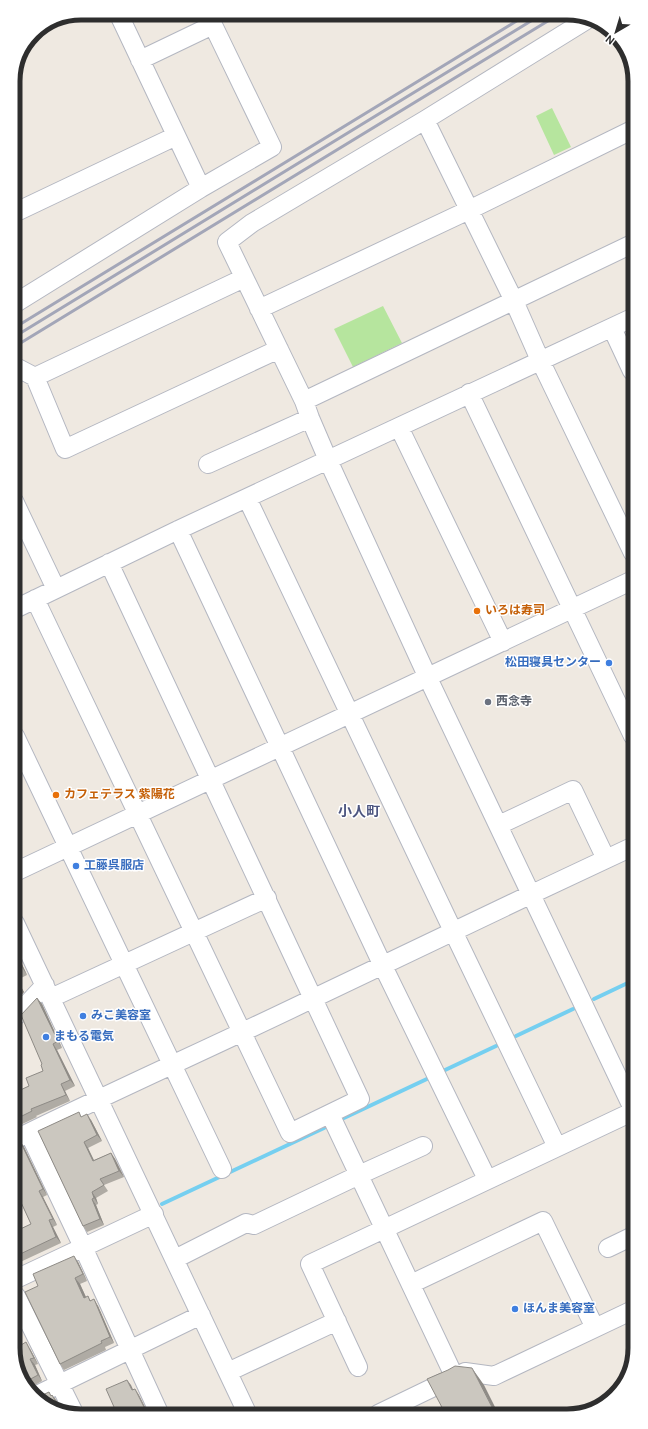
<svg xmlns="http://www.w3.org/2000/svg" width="648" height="1429" font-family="Overpass,'Noto Sans JP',sans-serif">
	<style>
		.green { fill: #b6e59e }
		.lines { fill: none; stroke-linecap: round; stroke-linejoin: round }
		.stream { stroke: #75cff0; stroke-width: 4 }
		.minor-casing { stroke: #b4b7c1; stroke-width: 20 }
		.minor { stroke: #fff; stroke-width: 18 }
		.rail { stroke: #a3a6b8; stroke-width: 3 }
		.wall { fill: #afaba4 }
		.shaded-wall { fill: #8e8b86 }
		.building { fill: #cbc7bf; stroke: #8e8b86 }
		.food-dot { fill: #e8710a; stroke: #fff; stroke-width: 1.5 }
		.shop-dot { fill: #3f7fe0; stroke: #fff; stroke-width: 1.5 }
		.worship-dot { fill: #6b7280; stroke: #fff; stroke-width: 1.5 }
		.labels { text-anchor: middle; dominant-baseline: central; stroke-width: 3; stroke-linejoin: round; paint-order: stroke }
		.food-label { font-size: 12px; font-weight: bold; fill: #c56008; stroke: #fff; text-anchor: start }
		.shop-label { font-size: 12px; font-weight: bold; fill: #366cbe; stroke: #fff; text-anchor: start }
		.worship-label { font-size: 12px; font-weight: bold; fill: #5b616d; stroke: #fff; text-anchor: start }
		.quarter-label { font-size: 14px; font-weight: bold; fill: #4d5680; stroke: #fff }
		.rim { fill: none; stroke: #2e2e2e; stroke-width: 5 }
	</style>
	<rect width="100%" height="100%" fill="#efe9e1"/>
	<path class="green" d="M 552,108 L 571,147 L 554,155 L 536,116 Z
		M 383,306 L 402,343 L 353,367 L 334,329 Z"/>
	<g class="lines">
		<path class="stream" d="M 594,999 L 634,980
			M 516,1036 L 573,1009
			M 443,1071 L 496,1046
			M 344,1118 L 429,1078
			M 162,1204 L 324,1128"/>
		<g class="minor-casing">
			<path id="minor" d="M 120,17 L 201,188
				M 425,120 L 514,301 L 540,360 L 633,553
				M 14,213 L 176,136
				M 14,304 L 201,188 L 272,147 L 213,25 L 140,60
				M 259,309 L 469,210 L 632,130
				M 612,328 L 632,371
				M 14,366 L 35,377 L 244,278
				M 35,377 L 65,449 L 279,349
				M 469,393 L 633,736
				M 304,401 L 632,244
				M 399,427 L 503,642
				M 208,464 L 310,418
				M 247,498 L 453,931 L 557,1147
				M 14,501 L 56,589
				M 178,530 L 382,964 L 487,1179
				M 35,599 L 290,1133 L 360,1099 L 109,563
				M 15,609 L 178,530 L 632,318
				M 15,736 L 222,1169
				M 499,825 L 573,790 L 606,859
				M 15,872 L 633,580
				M 15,923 L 248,1415
				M 51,998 L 267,898
				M 16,1016 L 45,985
				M 330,1114 L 455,1378
				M 29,1133 L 83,1247 L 160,1415
				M 16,1139 C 115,1090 215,1046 314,998 C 420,947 527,896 634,846
				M 608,1248 L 635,1235
				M 175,1259 L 246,1223 L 254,1225 L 359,1175 L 423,1146
				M 16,1279 L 154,1214
				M 411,1284 L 543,1221 L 595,1328
				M 16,1296 L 75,1415
				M 358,1367 L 310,1264 L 634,1111 L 428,678 L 328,460 L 310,418 L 304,401 L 227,242 L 252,223 L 425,120 L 588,19
				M 228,1372 L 337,1321
				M 35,1396 L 201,1315
				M 378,1414 L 465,1372 L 494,1376 L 635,1309"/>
		</g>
		<use href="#minor" class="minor"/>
		<path class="rail" d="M 14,328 L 528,14
			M 14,337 L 544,13
			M 14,347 L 561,13"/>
	</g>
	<path class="wall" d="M 16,953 L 19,958 L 27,975 L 17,980 L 24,992 L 16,1001 Z
		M 37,998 L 42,1004 L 62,1048 L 57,1050 L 75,1086 L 65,1091 L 70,1101 L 36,1116 L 37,1117 L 16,1127 L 16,1092 L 29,1086 L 43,1071 L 42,1064 Z
		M 82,1117 L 91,1120 L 102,1141 L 88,1148 L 94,1160 L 111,1153 L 115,1159 L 124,1177 L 104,1185 L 108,1191 L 96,1198 L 98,1204 L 96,1205 L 104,1225 L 87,1232 L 83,1226 Z
		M 20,1141 L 24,1147 L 47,1195 L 43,1197 L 57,1225 L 53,1227 L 61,1243 L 16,1264 L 16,1231 L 31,1224 L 22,1205 L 20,1206 L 16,1201 L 16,1142 Z
		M 78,1262 L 87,1281 L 80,1284 L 86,1297 L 98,1306 L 114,1343 L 105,1347 L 106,1350 L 64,1370 L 60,1364 L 38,1286 Z
		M 17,1332 L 22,1344 L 30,1349 L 38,1364 L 35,1365 L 42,1381 L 30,1388 L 17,1370 Z"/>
	<path class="shaded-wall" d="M 16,953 L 19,958 L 27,975 L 19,963 L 16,956 Z
		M 16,978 L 24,992 L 16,1001 Z
		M 37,998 L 42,1004 L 62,1048 L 58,1041 Z
		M 53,1044 L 57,1050 L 75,1086 L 70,1080 Z
		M 61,1084 L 65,1091 L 70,1101 L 66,1095 Z
		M 87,1114 L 91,1120 L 102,1141 L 97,1135 Z
		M 20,1141 L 24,1147 L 47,1195 L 43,1189 Z
		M 84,1142 L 88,1148 L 97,1167 L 93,1161 Z
		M 111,1153 L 115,1159 L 124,1177 L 119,1171 Z
		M 39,1191 L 43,1197 L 57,1225 L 53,1219 Z
		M 92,1192 L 96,1198 L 98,1204 L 94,1198 Z
		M 92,1199 L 96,1205 L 104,1225 L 100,1219 Z
		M 49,1220 L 53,1227 L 61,1243 L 56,1237 Z
		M 74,1256 L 78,1262 L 87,1281 L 83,1274 Z
		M 75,1278 L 80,1284 L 89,1304 L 84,1298 Z
		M 94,1299 L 98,1306 L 114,1343 L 110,1337 Z
		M 17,1332 L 25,1351 L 21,1345 L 17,1335 Z
		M 26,1342 L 30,1349 L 38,1364 L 34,1358 Z
		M 30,1359 L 35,1365 L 42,1381 L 38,1375 Z
		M 472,1368 L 484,1385 L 498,1413 L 495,1413 Z
		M 127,1380 L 131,1385 L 136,1396 L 132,1390 Z
		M 135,1389 L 139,1395 L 149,1415 L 148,1415 Z
		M 52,1395 L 57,1401 L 61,1410 L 60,1410 Z"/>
	<path class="building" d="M 16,956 L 19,963 L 16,965 Z
		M 37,998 L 58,1041 L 53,1044 L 70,1080 L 61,1084 L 66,1095 L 31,1109 L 32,1111 L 16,1119 L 16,1092 L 29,1086 L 26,1078 L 43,1071 L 41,1065 L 42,1064 L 21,1015 Z
		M 79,1112 L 81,1117 L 87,1114 L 97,1135 L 84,1142 L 93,1161 L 111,1153 L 119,1171 L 100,1179 L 104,1185 L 92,1192 L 94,1198 L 92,1199 L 100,1219 L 83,1226 L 38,1131 Z
		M 20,1141 L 43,1189 L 39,1191 L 53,1219 L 49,1220 L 56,1237 L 16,1256 L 16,1231 L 31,1224 L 19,1198 L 16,1199 L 16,1142 Z
		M 74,1256 L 83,1274 L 75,1278 L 84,1298 L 88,1296 L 90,1301 L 94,1299 L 110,1337 L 101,1341 L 102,1343 L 60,1364 L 25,1292 L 38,1286 L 33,1274 Z
		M 17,1335 L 21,1345 L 26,1342 L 34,1358 L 30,1359 L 38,1375 L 25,1382 L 17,1370 Z
		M 455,1366 L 472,1368 L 495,1413 L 445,1413 L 427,1379 L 448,1370 Z
		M 127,1380 L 132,1390 L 135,1389 L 148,1415 L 118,1416 L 106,1389 Z
		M 49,1392 L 51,1396 L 52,1395 L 60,1410 L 40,1402 L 36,1398 Z"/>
	<g class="food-dot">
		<circle cx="477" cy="611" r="4"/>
		<circle cx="56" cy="795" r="4"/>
	</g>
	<g class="shop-dot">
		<circle cx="609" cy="663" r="4"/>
		<circle cx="76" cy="866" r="4"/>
		<circle cx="83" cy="1016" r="4"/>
		<circle cx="46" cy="1037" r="4"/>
		<circle cx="515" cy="1309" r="4"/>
	</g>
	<circle class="worship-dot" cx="488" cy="702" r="4"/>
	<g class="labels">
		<g class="food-label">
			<text x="485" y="611">いろは寿司</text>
			<text x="64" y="795">カフェテラス 紫陽花</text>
		</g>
		<g class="shop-label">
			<text x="601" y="663" text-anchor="end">松田寝具センター</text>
			<text x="84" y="866">工藤呉服店</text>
			<text x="91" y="1016">みこ美容室</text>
			<text x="54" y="1037">まもる電気</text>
			<text x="523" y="1309">ほんま美容室</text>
		</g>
		<g class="worship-label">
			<text x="496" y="702">西念寺</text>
		</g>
		<g class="quarter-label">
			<text x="359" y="812">小人町</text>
		</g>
	</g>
	<path d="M0 0H648V1429H0ZM81 20H567A61 61 0 0 1 628 81V1348A61 61 0 0 1 567 1409H81A61 61 0 0 1 20 1348V81A61 61 0 0 1 81 20Z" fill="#fff" fill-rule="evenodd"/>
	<path class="rim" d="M81 20H567A61 61 0 0 1 628 81V1348A61 61 0 0 1 567 1409H81A61 61 0 0 1 20 1348V81A61 61 0 0 1 81 20Z"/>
	<g transform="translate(616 32) rotate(218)" stroke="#ffffff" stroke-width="3" paint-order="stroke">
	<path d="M0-3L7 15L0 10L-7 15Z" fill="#2e2e2e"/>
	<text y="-6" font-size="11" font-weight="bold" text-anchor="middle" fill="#2e2e2e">N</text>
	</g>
</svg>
